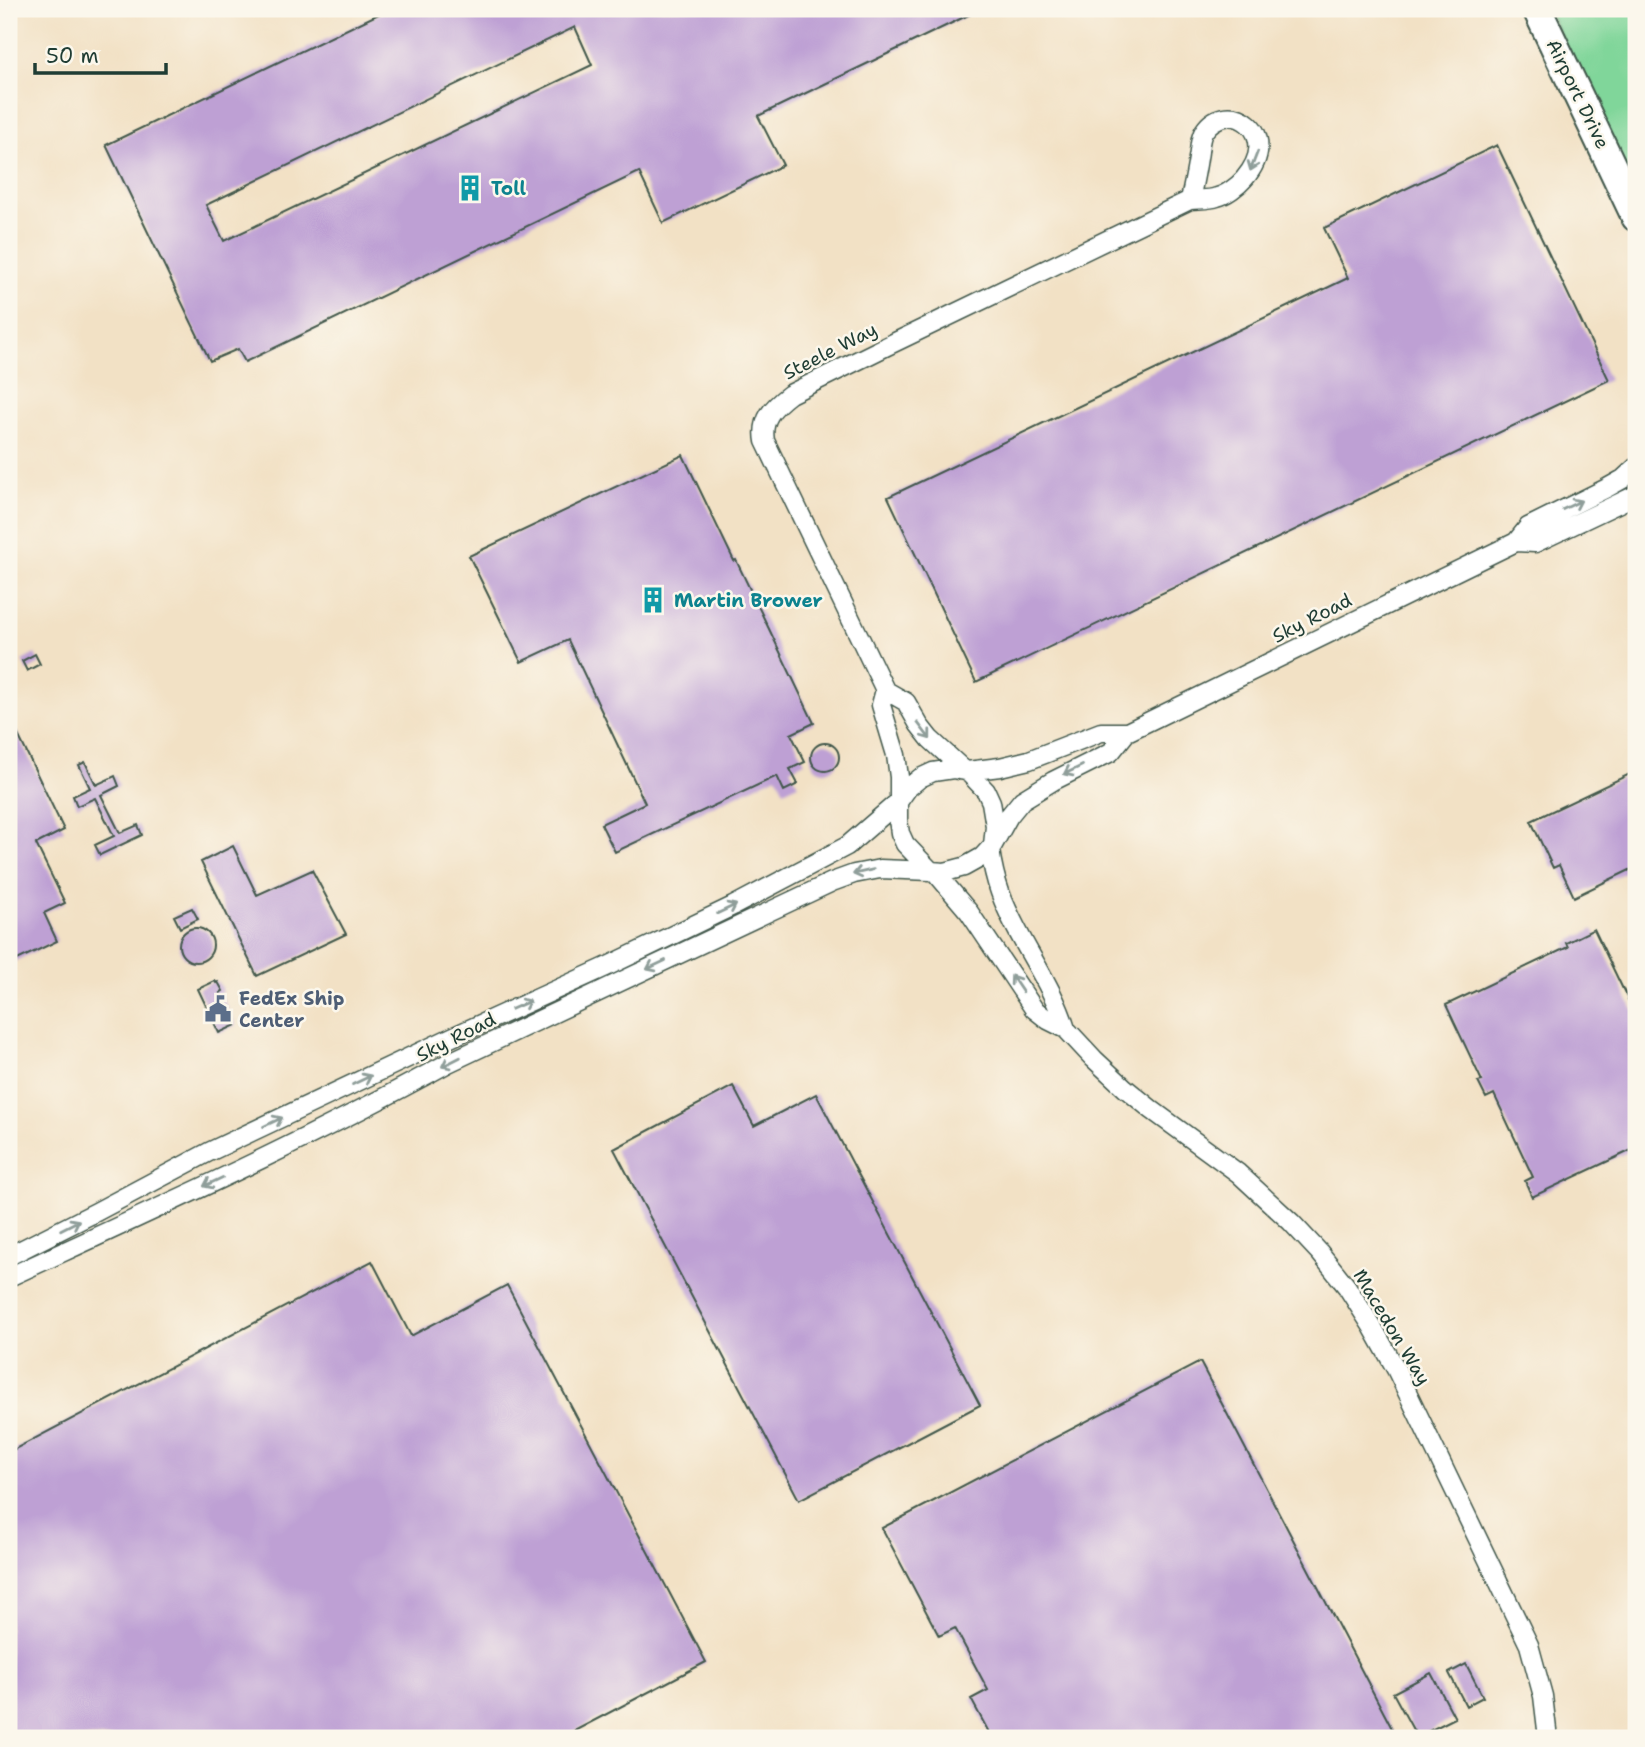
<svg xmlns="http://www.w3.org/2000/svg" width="1645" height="1747" font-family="'Shantell Sans',sans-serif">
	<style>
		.green { fill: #80d69a; stroke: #508a67; stroke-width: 2 }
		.building { fill: #bea0d4; fill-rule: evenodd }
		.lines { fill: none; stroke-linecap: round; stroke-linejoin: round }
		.minor-casing { stroke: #3f564a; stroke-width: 21 }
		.primary-casing { stroke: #3f564a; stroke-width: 32 }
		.minor { stroke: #fff; stroke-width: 18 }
		.primary { stroke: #fff; stroke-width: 28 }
		.oneway { stroke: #8f9e9a }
		.labels { text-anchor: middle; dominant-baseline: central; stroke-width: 5; stroke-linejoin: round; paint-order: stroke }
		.street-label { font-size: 19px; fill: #1f3d34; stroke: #fbf7ec }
		.culture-label { font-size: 19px; font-weight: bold; fill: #0d838f; stroke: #fbf7ec; text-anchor: start }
		.service-label { font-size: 19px; font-weight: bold; fill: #4e5e75; stroke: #fbf7ec; text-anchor: start }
	</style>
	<rect width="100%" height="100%" fill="#fbf7ec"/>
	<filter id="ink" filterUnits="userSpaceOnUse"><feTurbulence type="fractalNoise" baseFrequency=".0143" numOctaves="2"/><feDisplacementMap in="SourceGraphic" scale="14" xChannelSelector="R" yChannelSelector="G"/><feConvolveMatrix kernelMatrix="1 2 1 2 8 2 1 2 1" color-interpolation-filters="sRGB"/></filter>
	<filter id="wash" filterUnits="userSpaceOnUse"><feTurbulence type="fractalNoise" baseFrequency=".00686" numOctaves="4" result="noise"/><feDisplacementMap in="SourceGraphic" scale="28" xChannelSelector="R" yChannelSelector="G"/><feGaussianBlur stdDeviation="1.57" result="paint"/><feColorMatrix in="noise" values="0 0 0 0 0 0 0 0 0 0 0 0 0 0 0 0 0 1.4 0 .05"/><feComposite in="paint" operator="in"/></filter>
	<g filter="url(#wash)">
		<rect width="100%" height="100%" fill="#f2e1c5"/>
		<path class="green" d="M 1547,9 L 1636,9 L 1636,195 Z"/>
		<g id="blocks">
			<path class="building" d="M 389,9 L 981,9 L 758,116 L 783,165 L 663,223 L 639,172 L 245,362 L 238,349 L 210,361 L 106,145 ZM 575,27 L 592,65 L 224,241 L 206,205 Z
				M 1497,145 L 1609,380 L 976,682 L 888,497 L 1348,278 L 1324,228 Z
				M 683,455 L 734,561 L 736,560 L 814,723 L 791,734 L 805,762 L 790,769 L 798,784 L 784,791 L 777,776 L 615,852 L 601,824 L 645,803 L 568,640 L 521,662 L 469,556 Z
				M 35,654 L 40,664 L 27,671 L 22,661 Z
				M 9,716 L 64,830 L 36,844 L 65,903 L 44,913 L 57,941 L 9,964 Z
				M811 757a14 14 0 1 1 28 0a14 14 0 1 1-28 0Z
				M 85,762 L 96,785 L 115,776 L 119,786 L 101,795 L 120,833 L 138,825 L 142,835 L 100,855 L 95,845 L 114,836 L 95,798 L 77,806 L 73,796 L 90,788 L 79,765 Z
				M 1636,771 L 1636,867 L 1574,897 L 1559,865 L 1553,868 L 1531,821 Z
				M 233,846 L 257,895 L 312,870 L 346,934 L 257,976 L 201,862 Z
				M 192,908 L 198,919 L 180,928 L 174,916 Z
				M179 945a17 17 0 1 1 34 0a17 17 0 1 1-34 0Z
				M 1594,929 L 1633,1010 L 1636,1008 L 1636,1028 L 1635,1029 L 1636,1032 L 1636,1148 L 1532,1197 L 1525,1181 L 1533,1177 L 1494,1094 L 1486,1098 L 1478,1082 L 1482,1081 L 1446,1005 L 1568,947 L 1566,943 Z
				M 215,981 L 216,983 L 218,982 L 223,991 L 220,993 L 236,1025 L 219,1033 L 198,989 Z
				M 733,1086 L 754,1126 L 816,1094 L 980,1405 L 799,1500 L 614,1149 Z
				M 372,1261 L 411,1336 L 507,1285 L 706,1662 L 561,1738 L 9,1738 L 9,1452 Z
				M 1200,1362 L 1397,1738 L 992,1738 L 971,1699 L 988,1690 L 955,1628 L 939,1636 L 882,1528 Z
				M 1466,1664 L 1483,1697 L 1466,1706 L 1449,1673 Z
				M 1431,1673 L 1455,1718 L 1417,1737 L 1393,1693 Z"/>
		</g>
	</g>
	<g filter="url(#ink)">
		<use href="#blocks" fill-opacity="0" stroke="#3f564a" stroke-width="2"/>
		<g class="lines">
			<g class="minor-casing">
				<path id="minor" d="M 1516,542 L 1535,543 L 1636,495
					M 885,690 L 881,705 L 896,755 L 899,777 L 899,798
					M 953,769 L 967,771 L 986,791 L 991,802 L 995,826 L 993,845 L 982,857 L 964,867 L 945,872 L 931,871 L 905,844 L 900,833 L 898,820 L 898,802 L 908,788 L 920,778 L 933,772 Z
					M 965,771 L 930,739 L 919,725 L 906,702 L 885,690 L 765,441 C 761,419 773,407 790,394 L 887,346 L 1190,200 C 1199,199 1209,200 1217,197 C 1226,195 1238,186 1244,179 C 1285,132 1228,95 1204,131 C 1199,139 1200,149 1198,158 C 1196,172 1193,186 1190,200
					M 967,771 L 1000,767 L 1029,760 L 1101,732 L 1127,732
					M 993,845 L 1009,816 L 1022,800 L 1053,781 L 1111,752 L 1127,732 L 1516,542 L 1528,527 L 1607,488 L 1623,479 L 1636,467
					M 990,850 C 992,864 995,878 1000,892 C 1017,940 1051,980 1066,1029
					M 935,872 L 969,912 L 1034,1009 L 1048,1020 L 1066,1029 L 1094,1059 L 1125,1088 L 1152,1110 L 1238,1173 L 1291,1222 L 1320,1253 L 1347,1287 L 1373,1328 L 1396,1369 L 1529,1645 L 1543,1696 L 1548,1738
					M 9,1256 L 96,1212 L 209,1152 L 452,1037 L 606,967 L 733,906 L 847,846 L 898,802
					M 9,1277 C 156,1209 305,1142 448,1063 L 832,882 L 854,874 L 880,869 L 931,871"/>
			</g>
			<g class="primary-casing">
				<path id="primary" d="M 1537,9 L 1636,217"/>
			</g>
			<use href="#minor" class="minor"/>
			<use href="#primary" class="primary"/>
		</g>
		<defs><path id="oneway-shaft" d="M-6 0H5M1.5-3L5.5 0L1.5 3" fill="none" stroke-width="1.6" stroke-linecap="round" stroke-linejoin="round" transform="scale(1.75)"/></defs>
		<g class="oneway">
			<use href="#oneway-shaft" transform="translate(1254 161) rotate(111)"/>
			<use href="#oneway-shaft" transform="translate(1572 505) rotate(-26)"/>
			<use href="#oneway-shaft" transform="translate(924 731) rotate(53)"/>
			<use href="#oneway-shaft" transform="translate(1073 770) rotate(154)"/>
			<use href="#oneway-shaft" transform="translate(863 872) rotate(167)"/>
			<use href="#oneway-shaft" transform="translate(727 909) rotate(-26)"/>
			<use href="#oneway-shaft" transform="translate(656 965) rotate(155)"/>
			<use href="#oneway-shaft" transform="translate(1017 984) rotate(-124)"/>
			<use href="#oneway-shaft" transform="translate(521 1005) rotate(-24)"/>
			<use href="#oneway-shaft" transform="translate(451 1062) rotate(153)"/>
			<use href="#oneway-shaft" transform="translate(362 1080) rotate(-26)"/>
			<use href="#oneway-shaft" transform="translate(273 1122) rotate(-25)"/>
			<use href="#oneway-shaft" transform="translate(213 1182) rotate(155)"/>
			<use href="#oneway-shaft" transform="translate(70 1225) rotate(-27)"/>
		</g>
	</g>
	<defs>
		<g id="building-bare" transform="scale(2.1)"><path d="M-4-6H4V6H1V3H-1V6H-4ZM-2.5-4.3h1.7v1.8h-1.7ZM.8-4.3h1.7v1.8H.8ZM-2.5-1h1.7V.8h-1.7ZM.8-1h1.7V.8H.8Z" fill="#0f9aa8" stroke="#fbf7ec" stroke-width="2.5" paint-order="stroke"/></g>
		<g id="civic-bare" transform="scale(2.1)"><path d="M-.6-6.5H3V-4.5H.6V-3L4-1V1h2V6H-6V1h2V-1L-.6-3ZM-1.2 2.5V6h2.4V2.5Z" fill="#5c6f8a" stroke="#fbf7ec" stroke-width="2.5" paint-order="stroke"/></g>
	</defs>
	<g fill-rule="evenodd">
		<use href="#building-bare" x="470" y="188"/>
		<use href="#building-bare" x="653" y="600"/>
		<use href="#civic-bare" x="218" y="1009"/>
	</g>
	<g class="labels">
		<g class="street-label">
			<text transform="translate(1578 94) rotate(64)">Airport Drive</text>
			<text transform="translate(830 351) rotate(-27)">Steele Way</text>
			<text transform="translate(1312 618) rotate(-27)">Sky Road</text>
			<text transform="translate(456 1037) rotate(-27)">Sky Road</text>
			<text transform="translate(1392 1327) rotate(59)">Macedon Way</text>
		</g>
		<g class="culture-label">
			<text x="491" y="188">Toll</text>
			<text x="674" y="600">Martin Brower</text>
		</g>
		<g class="service-label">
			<text x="239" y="998">FedEx Ship<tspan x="239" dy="22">Center</tspan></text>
		</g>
	</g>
	<rect width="1645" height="1747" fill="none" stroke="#fbf7ec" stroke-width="35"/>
	<path d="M35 63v10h131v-10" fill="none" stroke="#1f3d34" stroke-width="3.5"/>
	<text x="46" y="63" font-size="21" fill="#1f3d34" stroke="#fbf7ec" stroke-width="5" paint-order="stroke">50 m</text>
</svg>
